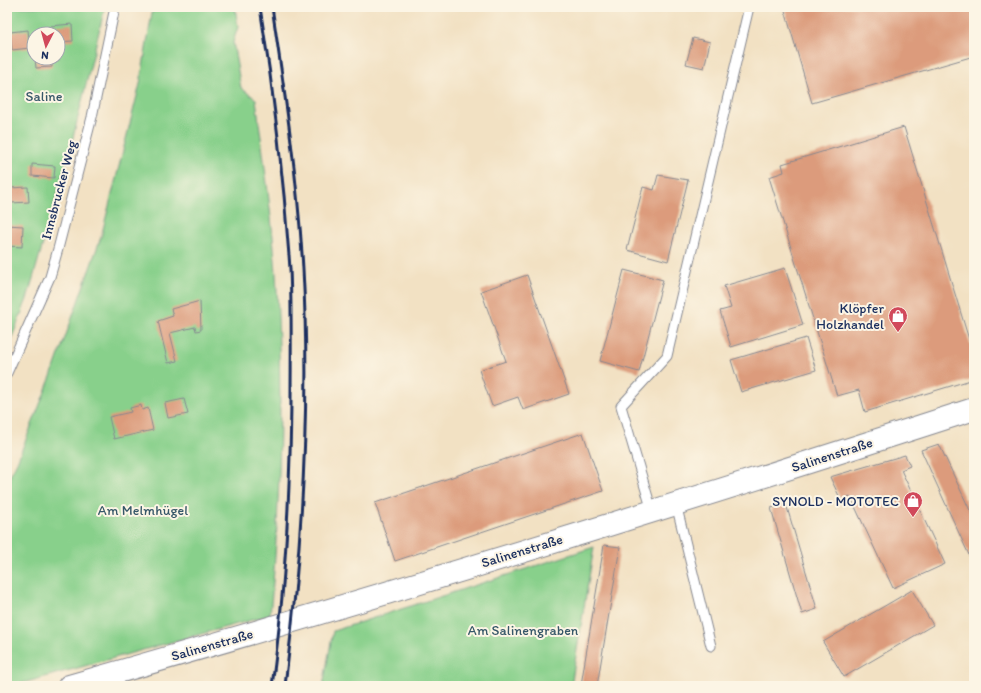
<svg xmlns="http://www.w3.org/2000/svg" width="981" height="693" font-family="Itim,sans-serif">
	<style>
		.green { fill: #88d08b; stroke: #528074; fill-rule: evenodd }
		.building { fill: #dc9b7b }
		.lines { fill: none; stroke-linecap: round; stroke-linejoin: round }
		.service-casing { stroke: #868890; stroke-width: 11 }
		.tertiary-casing { stroke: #868890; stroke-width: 24 }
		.service { stroke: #fff; stroke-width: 9 }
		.tertiary { stroke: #fff; stroke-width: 22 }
		.rail { stroke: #1b2f5e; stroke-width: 3 }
		.labels { text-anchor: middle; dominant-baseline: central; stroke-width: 4; stroke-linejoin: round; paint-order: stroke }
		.park-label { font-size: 14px; fill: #365769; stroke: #fcf5e5 }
		.street-label { font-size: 14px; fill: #1b2f5e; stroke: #fcf5e5 }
		.poi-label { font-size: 14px; fill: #1b2f5e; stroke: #fcf5e5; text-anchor: end }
	</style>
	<rect width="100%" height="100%" fill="#fcf5e5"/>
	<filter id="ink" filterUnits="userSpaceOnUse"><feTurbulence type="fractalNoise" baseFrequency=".025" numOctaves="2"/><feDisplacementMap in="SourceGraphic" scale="8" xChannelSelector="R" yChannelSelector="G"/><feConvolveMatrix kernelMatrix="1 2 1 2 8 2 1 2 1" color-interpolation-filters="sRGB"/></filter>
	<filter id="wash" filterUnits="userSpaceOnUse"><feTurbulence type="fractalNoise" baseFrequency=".012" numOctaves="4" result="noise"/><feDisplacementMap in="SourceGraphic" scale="16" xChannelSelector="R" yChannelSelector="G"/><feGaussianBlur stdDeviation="0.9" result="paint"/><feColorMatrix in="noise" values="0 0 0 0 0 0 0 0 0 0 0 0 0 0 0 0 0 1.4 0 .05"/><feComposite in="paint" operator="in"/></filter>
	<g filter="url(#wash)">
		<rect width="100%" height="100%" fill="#f2e1c3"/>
		<path class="green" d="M 7,7 L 105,7 L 69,154 L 27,299 L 7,350 ZM 34,34 L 58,34 L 58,58 L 34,58 Z
			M 153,7 L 235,7 L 238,27 L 233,42 L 241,88 L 256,99 C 264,163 274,227 277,291 C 282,399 281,507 270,615 L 12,686 L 7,686 L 7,482 L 17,462 L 52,374 L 101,237 L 140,84 Z
			M 594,547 L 571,686 L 323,686 L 333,631 Z"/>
		<g id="blocks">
			<path class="building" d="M 784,7 L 974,7 L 974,56 L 812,103 Z
				M 72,24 L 73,41 L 58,42 L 58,34 L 51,34 L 50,26 Z
				M 28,30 L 30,48 L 12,50 L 10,32 Z
				M 693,38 L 710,42 L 704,68 L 686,64 Z
				M 35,58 L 51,58 L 52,67 L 36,68 Z
				M 904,127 L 974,356 L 974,379 L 865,412 L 859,390 L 837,396 L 769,177 L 784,172 L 782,164 Z
				M 32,164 L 55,166 L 54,178 L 32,176 Z
				M 658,175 L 688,180 L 668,261 L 627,250 L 643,187 L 654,190 Z
				M 28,187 L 29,202 L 11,203 L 10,188 Z
				M 7,225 L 23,226 L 22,247 L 7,246 Z
				M 785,268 L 803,325 L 731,347 L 720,311 L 731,308 L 724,286 Z
				M 624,270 L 663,280 L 639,372 L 600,361 Z
				M 527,275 L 569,394 L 523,410 L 518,397 L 492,406 L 479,370 L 506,361 L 481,291 Z
				M 200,301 L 201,330 L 196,331 L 195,327 L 170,333 L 177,361 L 168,363 L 158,321 L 173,316 L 171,309 Z
				M 806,338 L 816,370 L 741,392 L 731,360 Z
				M 184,399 L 188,414 L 168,418 L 165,403 Z
				M 141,405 L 142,410 L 148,408 L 153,430 L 114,439 L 109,417 L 131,412 L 130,408 Z
				M 583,433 L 603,491 L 395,561 L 375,503 Z
				M 939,444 L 974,519 L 974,566 L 921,450 Z
				M 905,455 L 910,466 L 901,470 L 945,564 L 893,588 L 850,496 L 841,500 L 830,477 Z
				M 786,504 L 817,609 L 802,614 L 771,508 Z
				M 604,545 L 620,547 L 597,686 L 584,686 L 581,685 Z
				M 912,590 L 933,625 L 844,677 L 823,642 Z"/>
		</g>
	</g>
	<g filter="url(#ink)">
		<use href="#blocks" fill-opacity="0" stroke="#868890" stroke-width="1"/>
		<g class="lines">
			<g class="service-casing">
				<path id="service" d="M 7,373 L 50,277 L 58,249 L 92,117 L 115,7
					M 676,504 L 711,646
					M 652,511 L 621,406 L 667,356 L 749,7"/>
			</g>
			<g class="tertiary-casing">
				<path id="tertiary" d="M 69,686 C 372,600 674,506 974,409"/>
			</g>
			<use href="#service" class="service"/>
			<use href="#tertiary" class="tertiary"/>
			<path class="rail" d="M 260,7 C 274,94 284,181 290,269 C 292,314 291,358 291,403 C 290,498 285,592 272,686
				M 272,7 C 285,94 298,181 303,269 C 311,408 302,548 285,686"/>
		</g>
	</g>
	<defs>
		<g id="shop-pin" transform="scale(1)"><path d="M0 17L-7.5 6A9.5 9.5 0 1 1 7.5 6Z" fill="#d1495b" stroke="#fcf5e5"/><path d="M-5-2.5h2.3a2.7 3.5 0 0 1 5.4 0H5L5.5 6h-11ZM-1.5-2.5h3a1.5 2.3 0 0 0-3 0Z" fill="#fff"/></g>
	</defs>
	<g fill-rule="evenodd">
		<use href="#shop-pin" x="898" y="316"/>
		<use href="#shop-pin" x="913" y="501"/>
	</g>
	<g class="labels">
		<g class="park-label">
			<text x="44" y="96">Saline</text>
			<text x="143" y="510">Am Melmhügel</text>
			<text x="523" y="630">Am Salinengraben</text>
		</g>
		<g class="street-label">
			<text transform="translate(59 190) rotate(-75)">Innsbrucker Weg</text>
			<text transform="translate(832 455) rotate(-18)">Salinenstraße</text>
			<text transform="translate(522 551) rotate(-17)">Salinenstraße</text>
			<text transform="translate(212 645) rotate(-16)">Salinenstraße</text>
		</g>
		<g class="poi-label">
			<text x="884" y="308">Klöpfer<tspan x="884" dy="16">Holzhandel</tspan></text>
			<text x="899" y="501">SYNOLD - MOTOTEC</text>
		</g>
	</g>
	<rect width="981" height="693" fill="none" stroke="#fcf5e5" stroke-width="24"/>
	<g transform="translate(46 46) rotate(186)"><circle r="19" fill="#fcf5e5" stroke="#a2a6af"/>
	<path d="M0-3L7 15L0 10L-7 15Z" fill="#d1495b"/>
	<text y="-6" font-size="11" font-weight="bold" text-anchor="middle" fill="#1b2f5e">N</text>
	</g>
</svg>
